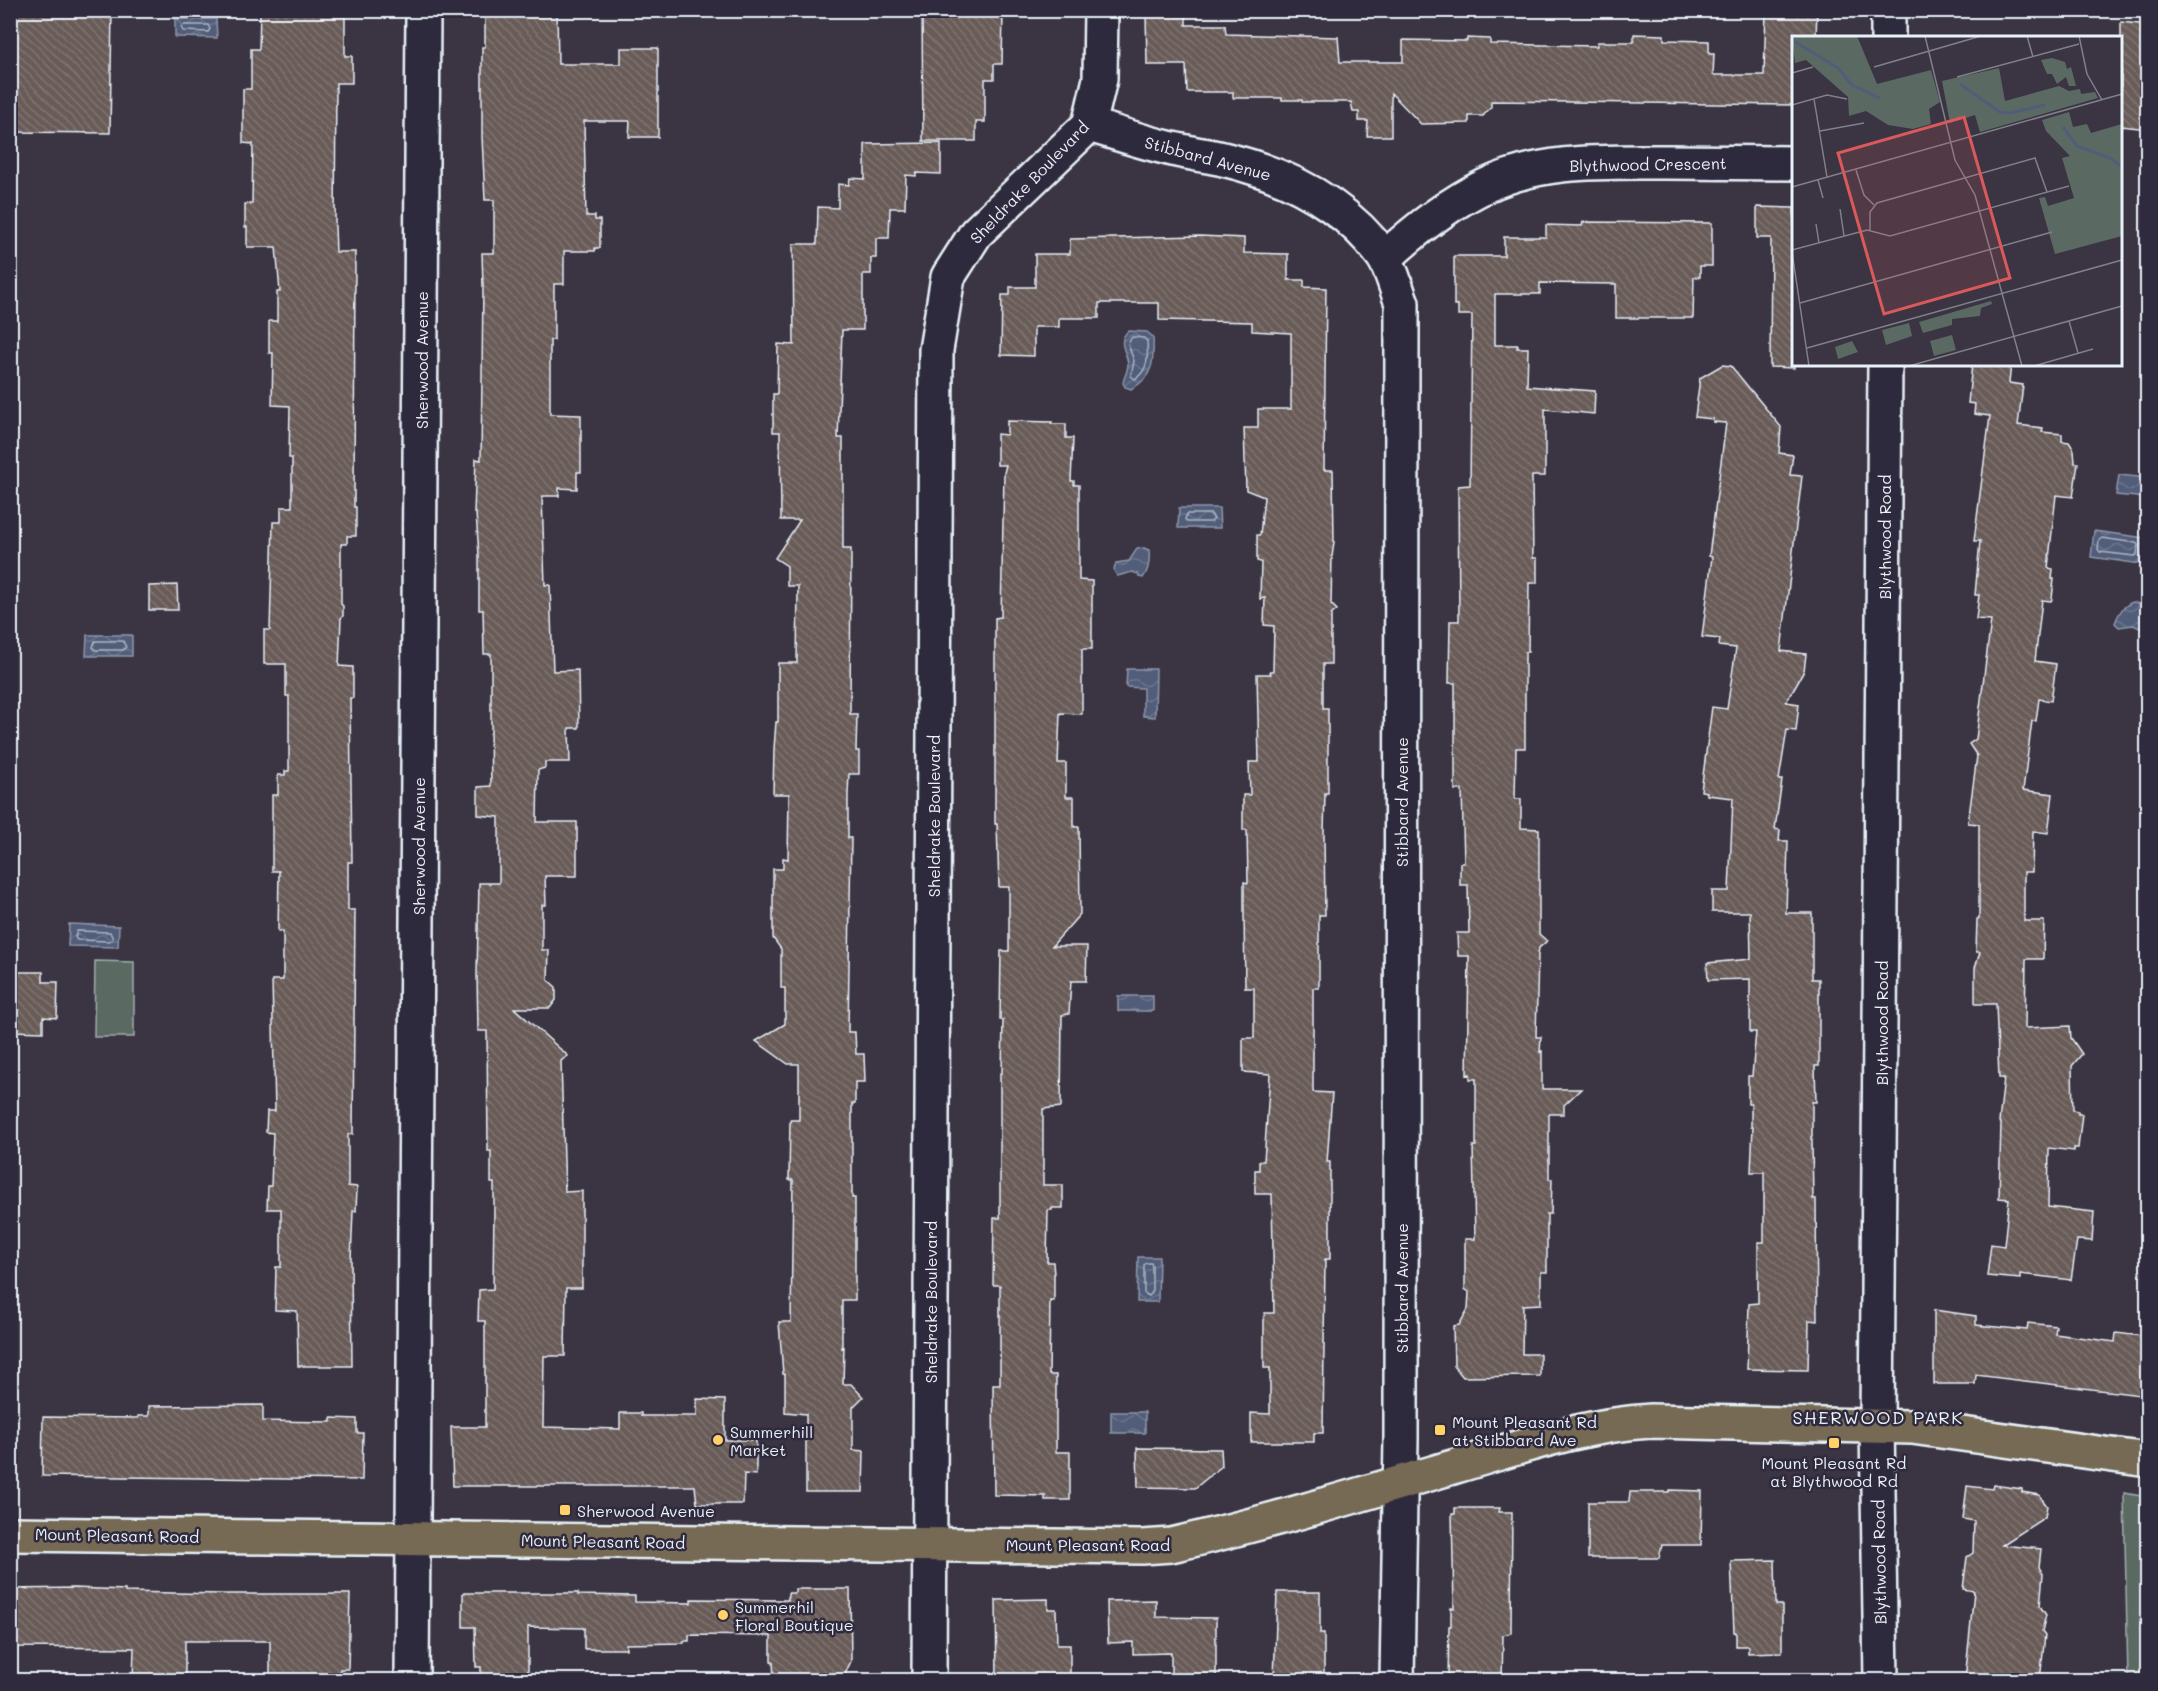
<svg xmlns="http://www.w3.org/2000/svg" width="2158" height="1691" font-family="Mali,sans-serif">
	<style>
		.green { fill: #5a6a62; stroke: #a1aead; stroke-width: 1.5 }
		.water { fill: url(#water-waves); stroke: #8d98ac; stroke-width: 1.5 }
		.lines { fill: none; stroke-linecap: round; stroke-linejoin: round }
		.shore { stroke: #acb6c5; stroke-width: 1.5 }
		.building { fill: url(#building-back-hatch); stroke: #e8f1f8; stroke-width: 1.5 }
		.minor-casing { stroke: #e8f1f8; stroke-width: 38 }
		.major-casing { stroke: #e8f1f8; stroke-width: 38 }
		.minor { stroke: #2f2a3d; stroke-width: 33 }
		.major { stroke: #766a55; stroke-width: 33 }
		.poi-dot { fill: #ffd166; stroke: #2f2a3d; stroke-width: 2 }
		.labels { text-anchor: middle; dominant-baseline: central; stroke-width: 5; stroke-linejoin: round; paint-order: stroke }
		.street-label { font-size: 16px; fill: #e8f1f8; stroke: #2f2a3d }
		.poi-label { font-size: 16px; fill: #e8f1f8; stroke: #2f2a3d; text-anchor: start }
		.neighbourhood-label { font-size: 18px; letter-spacing: 1.5px; fill: #e8f1f8; stroke: #2f2a3d }
		.inset-river { fill: none; stroke: #515d79; stroke-width: 3 }
		.inset-road { fill: none; stroke: #80808b; stroke-width: 1.5 }
		.view { fill: #da5a5c; fill-opacity: 0.15; stroke: #da5a5c; stroke-width: 3 }
		.inset-edge { fill: none; stroke: #e8f1f8; stroke-width: 3 }
	</style>
	<defs>
		<pattern id="water-waves" width="16" height="10" patternUnits="userSpaceOnUse" patternTransform="scale(1.5)"><rect width="16" height="10" fill="#515d79"/><path d="M0 5q4-4 8 0t8 0" fill="none" stroke="#6a758d"/></pattern>
		<pattern id="building-back-hatch" width="6" height="6" patternUnits="userSpaceOnUse" patternTransform="scale(1.5)"><rect width="6" height="6" fill="#695b58"/><path d="M-1 5l2 2M0 0l6 6M5-1l2 2" fill="none" stroke="#7e7371"/></pattern>
	</defs>
	<rect width="100%" height="100%" fill="#3b3442"/>
	<filter id="ink" filterUnits="userSpaceOnUse"><feTurbulence type="fractalNoise" baseFrequency=".0167" numOctaves="2"/><feDisplacementMap in="SourceGraphic" scale="12" xChannelSelector="R" yChannelSelector="G"/><feConvolveMatrix kernelMatrix="1 2 1 2 8 2 1 2 1" color-interpolation-filters="sRGB"/></filter>
	<g filter="url(#ink)">
		<path class="green" d="M 95,961 L 134,962 L 134,1037 L 94,1037 Z
			M 2124,1493 L 2147,1497 L 2147,1680 L 2128,1680 Z"/>
		<path class="water" d="M 175,19 L 216,19 L 217,38 L 175,37 Z
			M 1128,331 L 1147,332 L 1153,337 C 1154,359 1154,378 1131,389 L 1125,387 L 1123,383 C 1124,377 1128,371 1128,364 C 1127,351 1116,343 1128,331 Z
			M 2119,475 L 2147,478 L 2147,498 L 2116,495 Z
			M 1179,508 L 1219,508 L 1220,528 L 1178,528 Z
			M 2094,531 L 2145,538 L 2141,564 L 2091,557 Z
			M 1144,548 L 1149,550 C 1150,560 1149,570 1143,578 L 1139,577 L 1138,574 L 1132,572 L 1117,576 L 1114,570 L 1116,563 L 1129,561 L 1137,549 Z
			M 2133,602 L 2147,605 L 2147,631 L 2133,625 L 2119,627 L 2115,623 C 2119,612 2123,606 2133,602 Z
			M 87,635 L 132,635 L 132,656 L 86,656 Z
			M 1127,669 L 1156,669 L 1155,717 L 1143,716 L 1143,688 L 1126,687 Z
			M 69,924 L 119,926 L 118,947 L 68,946 Z
			M 1118,996 L 1153,996 L 1153,1011 L 1118,1011 Z
			M 1138,1257 L 1159,1257 L 1158,1302 L 1137,1302 Z
			M 1111,1412 L 1145,1412 L 1145,1433 L 1111,1433 Z"/>
		<g class="lines">
			<path class="shore" d="M 184,25 L 208,25 L 210,29 L 208,32 L 183,31 L 181,27 Z
				M 1132,337 L 1144,338 L 1147,341 C 1148,356 1149,370 1135,379 L 1131,376 L 1134,361 L 1128,344 Z
				M 1187,514 L 1211,514 L 1214,519 L 1211,522 L 1187,522 L 1185,519 Z
				M 2102,538 L 2136,543 L 2138,545 L 2137,555 L 2134,556 L 2100,552 L 2098,549 L 2099,540 Z
				M 95,641 L 123,641 L 126,647 L 123,650 L 95,650 L 93,647 Z
				M 77,931 L 110,932 L 113,939 L 110,941 L 77,940 L 75,937 Z
				M 1146,1263 L 1151,1263 L 1152,1266 L 1152,1293 L 1149,1296 L 1144,1293 L 1144,1265 Z"/>
		</g>
		<path class="building" d="M 10,10 L 112,10 L 110,133 L 10,132 Z
			M 260,10 L 345,10 L 345,56 L 352,56 L 352,83 L 336,83 L 335,226 L 336,252 L 355,252 L 354,507 L 356,507 L 356,536 L 347,536 L 347,544 L 341,544 L 341,604 L 343,606 L 343,616 L 341,618 L 339,666 L 353,667 L 353,698 L 350,698 L 352,862 L 348,862 L 348,910 L 355,910 L 353,1134 L 348,1134 L 348,1186 L 357,1187 L 356,1211 L 353,1211 L 351,1259 L 352,1366 L 298,1366 L 297,1311 L 275,1310 L 276,1267 L 281,1267 L 281,1209 L 267,1209 L 268,1186 L 271,1186 L 273,1133 L 266,1132 L 267,1111 L 275,1111 L 272,980 L 283,980 L 283,931 L 278,931 L 279,871 L 272,871 L 272,795 L 278,795 L 278,775 L 285,775 L 285,771 L 289,771 L 289,696 L 286,696 L 286,664 L 264,664 L 264,630 L 270,630 L 273,522 L 281,522 L 281,507 L 292,507 L 292,458 L 289,458 L 290,406 L 272,405 L 273,353 L 269,353 L 269,321 L 277,321 L 277,292 L 280,292 L 276,247 L 247,247 L 247,227 L 245,227 L 245,204 L 252,204 L 253,144 L 243,143 L 243,89 L 251,89 L 251,49 L 259,49 Z
			M 485,10 L 557,10 L 558,64 L 621,64 L 621,48 L 658,48 L 658,137 L 629,137 L 630,121 L 584,121 L 586,216 L 595,216 L 595,220 L 600,220 L 600,248 L 595,248 L 595,251 L 564,251 L 564,284 L 554,284 L 554,340 L 550,340 L 550,414 L 581,415 L 581,472 L 577,472 L 577,489 L 559,488 L 559,496 L 542,496 L 545,585 L 550,585 L 553,671 L 578,670 L 579,728 L 569,728 L 570,762 L 545,762 L 545,768 L 538,770 L 537,822 L 577,822 L 577,876 L 545,876 L 546,905 L 542,905 L 542,950 L 549,950 L 548,980 L 556,987 L 556,1000 L 550,1008 L 514,1008 L 568,1056 L 561,1061 L 565,1192 L 582,1191 L 582,1288 L 566,1288 L 565,1356 L 544,1356 L 543,1427 L 620,1429 L 620,1413 L 641,1413 L 641,1416 L 697,1416 L 697,1399 L 725,1400 L 725,1440 L 756,1440 L 756,1475 L 744,1474 L 743,1504 L 697,1504 L 695,1486 L 453,1486 L 451,1427 L 485,1427 L 485,1321 L 478,1321 L 479,1290 L 493,1289 L 494,1207 L 494,1183 L 491,1183 L 491,1151 L 488,1151 L 487,1031 L 478,1031 L 477,974 L 479,883 L 499,883 L 499,817 L 478,815 L 478,787 L 491,786 L 490,734 L 491,734 L 491,654 L 484,654 L 483,610 L 479,610 L 479,555 L 476,513 L 474,513 L 476,459 L 481,460 L 483,286 L 482,253 L 494,253 L 494,200 L 485,200 L 482,137 L 482,47 L 485,47 Z
			M 922,10 L 1003,10 L 1002,64 L 994,64 L 994,79 L 985,79 L 985,122 L 976,122 L 976,141 L 923,141 Z
			M 1766,10 L 1817,10 L 1816,38 L 1794,38 L 1794,105 L 1491,101 L 1491,107 L 1483,116 L 1469,116 L 1469,123 L 1421,124 L 1391,93 L 1391,136 L 1367,136 L 1368,121 L 1359,121 L 1359,112 L 1353,112 L 1351,102 L 1302,102 L 1302,100 L 1282,100 L 1282,98 L 1233,98 L 1233,92 L 1187,92 L 1186,65 L 1147,65 L 1146,13 L 1186,13 L 1186,25 L 1225,25 L 1226,34 L 1338,37 L 1340,62 L 1403,62 L 1403,40 L 1467,41 L 1467,38 L 1490,39 L 1490,44 L 1597,46 L 1597,42 L 1634,42 L 1634,34 L 1664,35 L 1664,40 L 1709,41 L 1709,54 L 1714,54 L 1713,75 L 1764,75 Z
			M 2121,22 L 2148,25 L 2148,129 L 2121,126 Z
			M 941,143 L 941,174 L 916,173 L 916,176 L 906,175 L 905,208 L 890,208 L 889,238 L 876,238 L 876,258 L 871,258 L 871,274 L 863,274 L 863,330 L 842,330 L 838,438 L 843,438 L 843,549 L 851,549 L 850,714 L 857,714 L 856,751 L 859,751 L 859,774 L 849,774 L 848,794 L 848,838 L 851,838 L 848,1032 L 855,1032 L 856,1054 L 864,1054 L 865,1082 L 855,1082 L 855,1104 L 852,1104 L 852,1198 L 855,1198 L 855,1300 L 842,1300 L 842,1348 L 844,1347 L 843,1384 L 851,1384 L 863,1397 L 853,1407 L 853,1450 L 864,1451 L 863,1492 L 806,1492 L 806,1414 L 785,1412 L 785,1374 L 783,1374 L 779,1322 L 791,1322 L 793,1180 L 789,1180 L 790,1120 L 799,1120 L 799,1064 L 788,1064 L 756,1041 L 785,1024 L 785,988 L 781,988 L 781,949 L 773,938 L 773,869 L 783,869 L 783,858 L 788,859 L 789,794 L 773,794 L 774,749 L 776,722 L 778,722 L 778,663 L 797,663 L 798,586 L 787,586 L 787,566 L 775,558 L 800,520 L 781,520 L 780,432 L 773,432 L 773,394 L 777,394 L 778,344 L 794,345 L 793,244 L 817,244 L 818,207 L 838,208 L 838,184 L 849,185 L 850,178 L 865,179 L 865,144 Z
			M 1757,207 L 1794,208 L 1794,368 L 1770,367 L 1771,238 L 1757,238 Z
			M 1583,222 L 1712,223 L 1712,266 L 1700,266 L 1700,277 L 1694,277 L 1693,318 L 1616,318 L 1616,284 L 1540,283 L 1540,294 L 1495,294 L 1495,345 L 1518,345 L 1517,348 L 1528,348 L 1527,386 L 1595,391 L 1594,414 L 1545,409 L 1545,476 L 1532,476 L 1533,558 L 1537,558 L 1537,583 L 1529,583 L 1528,652 L 1525,652 L 1525,748 L 1516,748 L 1515,799 L 1521,799 L 1521,828 L 1539,829 L 1539,934 L 1547,941 L 1539,948 L 1538,955 L 1536,1037 L 1541,1037 L 1540,1052 L 1542,1051 L 1542,1089 L 1581,1089 L 1564,1105 L 1564,1114 L 1549,1114 L 1549,1179 L 1552,1179 L 1551,1214 L 1547,1214 L 1547,1272 L 1541,1272 L 1541,1304 L 1523,1305 L 1522,1354 L 1540,1354 L 1540,1376 L 1463,1377 L 1454,1366 L 1453,1326 L 1459,1325 L 1468,1309 L 1469,1292 L 1465,1289 L 1465,1239 L 1475,1239 L 1473,1146 L 1476,1146 L 1476,1079 L 1470,1079 L 1470,1074 L 1467,1075 L 1469,956 L 1458,956 L 1457,933 L 1469,933 L 1468,885 L 1460,885 L 1460,863 L 1464,863 L 1462,790 L 1455,790 L 1455,683 L 1449,683 L 1450,621 L 1459,621 L 1458,486 L 1470,485 L 1472,315 L 1458,315 L 1458,305 L 1454,305 L 1454,256 L 1504,256 L 1504,237 L 1546,237 L 1546,225 L 1582,226 Z
			M 1200,236 L 1244,238 L 1244,253 L 1288,254 L 1288,280 L 1304,280 L 1304,287 L 1326,288 L 1324,470 L 1333,470 L 1334,542 L 1332,557 L 1331,604 L 1337,610 L 1331,615 L 1331,664 L 1323,664 L 1323,708 L 1328,708 L 1328,793 L 1325,793 L 1324,833 L 1325,915 L 1319,915 L 1319,988 L 1313,988 L 1313,1092 L 1332,1093 L 1327,1162 L 1330,1162 L 1330,1259 L 1325,1259 L 1323,1433 L 1314,1433 L 1314,1442 L 1251,1442 L 1251,1413 L 1270,1414 L 1270,1368 L 1264,1368 L 1264,1319 L 1265,1313 L 1274,1313 L 1272,1194 L 1255,1194 L 1255,1170 L 1259,1170 L 1259,1161 L 1264,1161 L 1270,1074 L 1243,1072 L 1243,1038 L 1254,1038 L 1254,988 L 1245,988 L 1244,913 L 1244,882 L 1248,883 L 1247,830 L 1243,830 L 1243,795 L 1250,795 L 1249,762 L 1259,762 L 1257,674 L 1271,674 L 1270,671 L 1273,671 L 1274,626 L 1264,625 L 1265,598 L 1260,599 L 1261,562 L 1257,561 L 1257,535 L 1260,535 L 1264,497 L 1246,490 L 1244,428 L 1258,428 L 1258,409 L 1291,409 L 1291,333 L 1252,331 L 1252,322 L 1159,320 L 1159,303 L 1099,303 L 1099,318 L 1059,318 L 1059,327 L 1034,327 L 1034,356 L 1001,355 L 1002,295 L 1010,295 L 1010,287 L 1035,287 L 1035,254 L 1070,254 L 1070,239 Z
			M 1972,364 L 2011,364 L 2009,383 L 2023,385 L 2018,425 L 2043,428 L 2042,432 L 2062,434 L 2062,441 L 2069,442 L 2074,450 L 2075,463 L 2078,463 L 2073,497 L 2056,495 L 2048,568 L 2053,569 L 2052,579 L 2054,579 L 2052,599 L 2051,601 L 2042,600 L 2035,661 L 2056,664 L 2051,701 L 2039,699 L 2036,721 L 2032,721 L 2023,790 L 2053,794 L 2048,833 L 2033,831 L 2032,872 L 2024,872 L 2024,921 L 2044,921 L 2043,959 L 2026,959 L 2025,1028 L 2070,1026 L 2071,1038 L 2082,1054 L 2072,1066 L 2073,1110 L 2078,1111 L 2078,1114 L 2082,1114 L 2078,1148 L 2074,1148 L 2074,1151 L 2049,1148 L 2048,1207 L 2094,1212 L 2092,1241 L 2077,1240 L 2071,1280 L 2020,1274 L 2020,1279 L 1987,1276 L 1991,1244 L 2004,1246 L 2009,1199 L 1999,1198 L 2001,1123 L 1999,1122 L 2004,1078 L 1999,1078 L 1996,1004 L 1975,1004 L 1975,968 L 1980,952 L 1976,952 L 1977,919 L 1979,919 L 1979,824 L 1968,823 L 1977,756 L 1969,744 L 1976,739 L 1991,620 L 1976,619 L 1979,595 L 1975,595 L 1980,541 L 1974,541 L 1990,416 L 1974,414 L 1975,404 L 1968,403 Z
			M 1722,365 L 1731,366 L 1781,427 L 1779,453 L 1793,455 L 1790,475 L 1802,476 L 1781,651 L 1806,654 L 1804,671 L 1786,702 L 1799,704 L 1796,731 L 1787,730 L 1779,780 L 1782,780 L 1775,829 L 1780,830 L 1779,841 L 1788,841 L 1786,913 L 1812,913 L 1812,979 L 1819,979 L 1819,1066 L 1815,1066 L 1816,1102 L 1812,1102 L 1812,1142 L 1813,1199 L 1816,1199 L 1817,1321 L 1809,1320 L 1808,1370 L 1747,1369 L 1749,1304 L 1758,1303 L 1758,1242 L 1764,1242 L 1764,1172 L 1751,1172 L 1753,1127 L 1751,1127 L 1751,1104 L 1748,1104 L 1748,1076 L 1752,1076 L 1756,1032 L 1750,1032 L 1750,979 L 1708,980 L 1707,963 L 1751,959 L 1750,912 L 1712,912 L 1712,891 L 1729,891 L 1733,798 L 1707,795 L 1707,792 L 1701,791 L 1712,707 L 1727,709 L 1736,648 L 1719,646 L 1720,639 L 1702,637 L 1712,557 L 1709,556 L 1726,423 L 1713,422 L 1713,419 L 1695,417 L 1700,378 Z
			M 1007,421 L 1052,422 L 1051,424 L 1066,424 L 1066,438 L 1073,438 L 1071,481 L 1074,481 L 1074,485 L 1079,485 L 1079,580 L 1092,581 L 1092,649 L 1082,649 L 1082,714 L 1060,713 L 1058,763 L 1066,763 L 1066,797 L 1074,797 L 1074,827 L 1079,827 L 1080,914 L 1052,946 L 1087,946 L 1086,981 L 1071,981 L 1069,1014 L 1062,1015 L 1061,1107 L 1043,1109 L 1043,1185 L 1063,1185 L 1063,1208 L 1052,1208 L 1052,1210 L 1048,1210 L 1047,1262 L 1053,1262 L 1054,1275 L 1054,1301 L 1050,1301 L 1049,1375 L 1056,1375 L 1056,1452 L 1070,1452 L 1070,1500 L 1045,1500 L 1045,1496 L 994,1495 L 993,1385 L 1000,1385 L 1000,1285 L 993,1285 L 994,1218 L 1000,1218 L 1000,1073 L 1002,1073 L 1003,1020 L 1000,1020 L 1001,951 L 1009,951 L 1009,887 L 999,887 L 997,824 L 995,824 L 995,618 L 1001,617 L 1004,473 L 1006,465 L 997,465 L 997,434 L 1007,435 Z
			M 177,585 L 178,610 L 149,610 L 149,586 Z
			M 10,972 L 43,972 L 43,982 L 58,982 L 57,1018 L 43,1017 L 43,1032 L 10,1031 Z
			M 1934,1310 L 1976,1316 L 1976,1325 L 2027,1330 L 2028,1323 L 2056,1326 L 2055,1334 L 2115,1342 L 2116,1333 L 2142,1336 L 2142,1345 L 2148,1345 L 2148,1396 L 1976,1375 L 1975,1384 L 1934,1384 Z
			M 263,1405 L 263,1421 L 331,1422 L 331,1418 L 357,1419 L 357,1433 L 363,1433 L 362,1480 L 42,1476 L 43,1417 L 138,1418 L 138,1416 L 149,1416 L 149,1406 Z
			M 1137,1448 L 1221,1449 L 1222,1466 L 1195,1488 L 1138,1487 Z
			M 1993,1485 L 2022,1489 L 2022,1492 L 2039,1495 L 2047,1506 L 2045,1517 L 2002,1545 L 2041,1549 L 2039,1567 L 2043,1574 L 2040,1606 L 2046,1615 L 2042,1631 L 2045,1635 L 2040,1680 L 1965,1680 L 1974,1591 L 1963,1589 L 1967,1557 L 1973,1553 L 1974,1521 L 1963,1519 L 1967,1486 L 1992,1489 Z
			M 1669,1490 L 1702,1491 L 1701,1545 L 1662,1545 L 1659,1558 L 1588,1558 L 1588,1502 L 1629,1502 L 1630,1492 L 1669,1492 Z
			M 1455,1508 L 1500,1508 L 1499,1512 L 1512,1512 L 1511,1633 L 1503,1635 L 1502,1680 L 1448,1680 L 1449,1626 L 1451,1626 L 1451,1608 L 1454,1608 L 1452,1514 L 1455,1514 Z
			M 1775,1560 L 1776,1605 L 1782,1605 L 1782,1652 L 1748,1653 L 1748,1646 L 1736,1646 L 1736,1632 L 1734,1632 L 1731,1561 Z
			M 74,1588 L 125,1590 L 125,1592 L 222,1594 L 350,1594 L 348,1669 L 340,1669 L 340,1680 L 270,1680 L 270,1641 L 185,1641 L 185,1680 L 133,1680 L 134,1648 L 10,1647 L 10,1589 Z
			M 795,1589 L 850,1589 L 851,1661 L 846,1672 L 846,1680 L 774,1680 L 773,1661 L 771,1661 L 771,1636 L 689,1635 L 689,1641 L 684,1641 L 684,1643 L 626,1644 L 626,1649 L 584,1649 L 584,1628 L 528,1627 L 528,1680 L 481,1680 L 481,1667 L 476,1667 L 475,1627 L 463,1627 L 463,1593 L 578,1593 L 578,1595 L 635,1596 L 635,1602 L 691,1603 L 691,1599 L 788,1600 L 788,1593 L 795,1593 Z
			M 1277,1592 L 1320,1592 L 1320,1633 L 1324,1633 L 1324,1674 L 1320,1674 L 1320,1680 L 1274,1680 Z
			M 1048,1599 L 1048,1609 L 1056,1609 L 1057,1645 L 1070,1645 L 1070,1676 L 1047,1676 L 1047,1680 L 997,1680 L 996,1600 Z
			M 1156,1600 L 1156,1617 L 1216,1618 L 1216,1680 L 1171,1680 L 1171,1653 L 1133,1654 L 1133,1642 L 1108,1643 L 1107,1601 Z"/>
		<g class="lines">
			<g class="minor-casing">
				<path id="minor" d="M 1888,38 L 1888,10
					M 1089,125 C 1120,134 1151,145 1182,151 C 1195,154 1209,156 1223,159 C 1286,174 1344,203 1383,256 C 1392,269 1396,289 1402,303 L 1401,1439 L 1397,1680
					M 1385,258 C 1415,230 1448,204 1485,186 C 1541,159 1605,162 1665,162 C 1708,162 1751,163 1794,163
					M 412,1680 L 423,10
					M 929,1680 L 936,350 L 948,277 L 976,233 L 1089,125 L 1100,79 L 1101,10
					M 1881,1680 L 1877,1425 L 1885,364"/>
			</g>
			<g class="major-casing">
				<path id="major" d="M 10,1534 L 1142,1547 L 1171,1545 C 1267,1523 1362,1494 1456,1466 C 1521,1447 1584,1425 1651,1421 L 1912,1427 L 2148,1460"/>
			</g>
			<use href="#minor" class="minor"/>
			<use href="#major" class="major"/>
		</g>
	</g>
	<g class="poi-dot">
		<rect x="1434" y="1424" width="12" height="12" rx="3"/>
		<circle cx="718" cy="1440" r="6"/>
		<rect x="1828" y="1437" width="12" height="12" rx="3"/>
		<rect x="559" y="1504" width="12" height="12" rx="3"/>
		<circle cx="723" cy="1615" r="6"/>
	</g>
	<g class="labels">
		<g class="street-label">
			<text transform="translate(1208 158) rotate(15)">Stibbard Avenue</text>
			<text transform="translate(1648 164) rotate(-1)">Blythwood Crescent</text>
			<text transform="translate(1029 182) rotate(-46)">Sheldrake Boulevard</text>
			<text transform="translate(421 360) rotate(-90)">Sherwood Avenue</text>
			<text transform="translate(1884 537) rotate(-90)">Blythwood Road</text>
			<text transform="translate(1401 802) rotate(-90)">Stibbard Avenue</text>
			<text transform="translate(933 816) rotate(-90)">Sheldrake Boulevard</text>
			<text transform="translate(418 846) rotate(-90)">Sherwood Avenue</text>
			<text transform="translate(1881 1023) rotate(-90)">Blythwood Road</text>
			<text transform="translate(1401 1288) rotate(-90)">Stibbard Avenue</text>
			<text transform="translate(930 1302) rotate(-90)">Sheldrake Boulevard</text>
			<text transform="translate(117 1535) rotate(1)">Mount Pleasant Road</text>
			<text transform="translate(603 1541) rotate(1)">Mount Pleasant Road</text>
			<text x="1088" y="1544">Mount Pleasant Road</text>
			<text transform="translate(1879 1562) rotate(-91)">Blythwood Road</text>
		</g>
		<g class="poi-label">
			<text x="1452" y="1421">Mount Pleasant Rd<tspan x="1452" dy="18">at Stibbard Ave</tspan></text>
			<text x="730" y="1431">Summerhill<tspan x="730" dy="18">Market</tspan></text>
			<text x="1834" y="1462" text-anchor="middle">Mount Pleasant Rd<tspan x="1834" dy="18">at Blythwood Rd</tspan></text>
			<text x="577" y="1510">Sherwood Avenue</text>
			<text x="735" y="1606">Summerhil<tspan x="735" dy="18">Floral Boutique</tspan></text>
		</g>
		<g class="neighbourhood-label">
			<text x="1878" y="1417">SHERWOOD PARK</text>
		</g>
	</g>
	<g transform="translate(1792 36)">
		<rect width="330" height="330" fill="#3b3442"/>
		<path d="M 199,265 L 200,268 L 189,272 L 188,280 L 160,283 L 160,289 L 131,297 L 127,286 ZM 117,287 L 120,300 L 94,309 L 90,294 Z" fill="#5a6a62"/>
		<path d="M 0,0 L 65,0 L 85,48 L 139,34 L 148,66 L 137,73 L 139,88 L 121,93 L 96,89 L 74,75 L 57,80 L 56,61 L 14,24 L 3,27 ZM 260,22 L 273,26 L 275,33 L 279,31 L 284,50 L 277,50 L 274,41 L 265,48 L 260,38 L 255,38 L 249,24 ZM 207,32 L 213,65 L 267,50 L 277,55 L 288,53 L 289,58 L 303,56 L 306,62 L 188,96 L 183,79 L 158,87 L 150,45 ZM 277,76 L 281,91 L 295,88 L 299,97 L 330,88 L 330,200 L 263,218 L 247,162 L 253,161 L 256,170 L 282,162 L 270,122 L 278,120 L 254,95 L 250,84 ZM 160,299 L 164,314 L 142,320 L 138,305 ZM 60,305 L 66,316 L 46,323 L 43,311 Z" fill="#5a6a62"/>
		<path class="inset-river" d="M 0,4 L 46,32 L 60,49 L 88,62M 168,48 L 208,76 L 218,77 L 253,69M 271,91 L 285,110 L 318,122 L 330,131"/>
		<path class="inset-road" d="M 133,0 L 163,124 L 183,159 L 230,330M 235,0 L 241,21M 287,0 L 295,38 L 310,64M 82,31 L 189,0M 0,37 L 21,31M 165,41 L 287,8M 22,63 L 35,141M 0,69 L 35,59 L 55,63M 28,95 L 72,87M 64,134 L 72,159 L 82,169M 26,144 L 31,162M 0,151 L 330,58M 48,173 L 52,200M 24,188 L 27,207M 78,194 L 78,176 L 85,167 L 243,122 L 255,156M 0,214 L 75,194 L 98,200 L 277,150M 0,216 L 17,330M 8,267 L 260,196M 277,285 L 286,317M 15,312 L 330,224M 117,330 L 330,270M 242,330 L 301,313"/>
		<path class="view" d="M 172,81 L 218,242 L 92,278 L 46,117 Z"/>
		<rect width="330" height="330" class="inset-edge"/>
	</g>
	<rect width="2158" height="1691" fill="none" stroke="#2f2a3d" stroke-width="36"/>
	<rect x="18" y="18" width="2122" height="1655" fill="none" stroke="#e8f1f8" stroke-width="2" filter="url(#ink)"/>
</svg>
